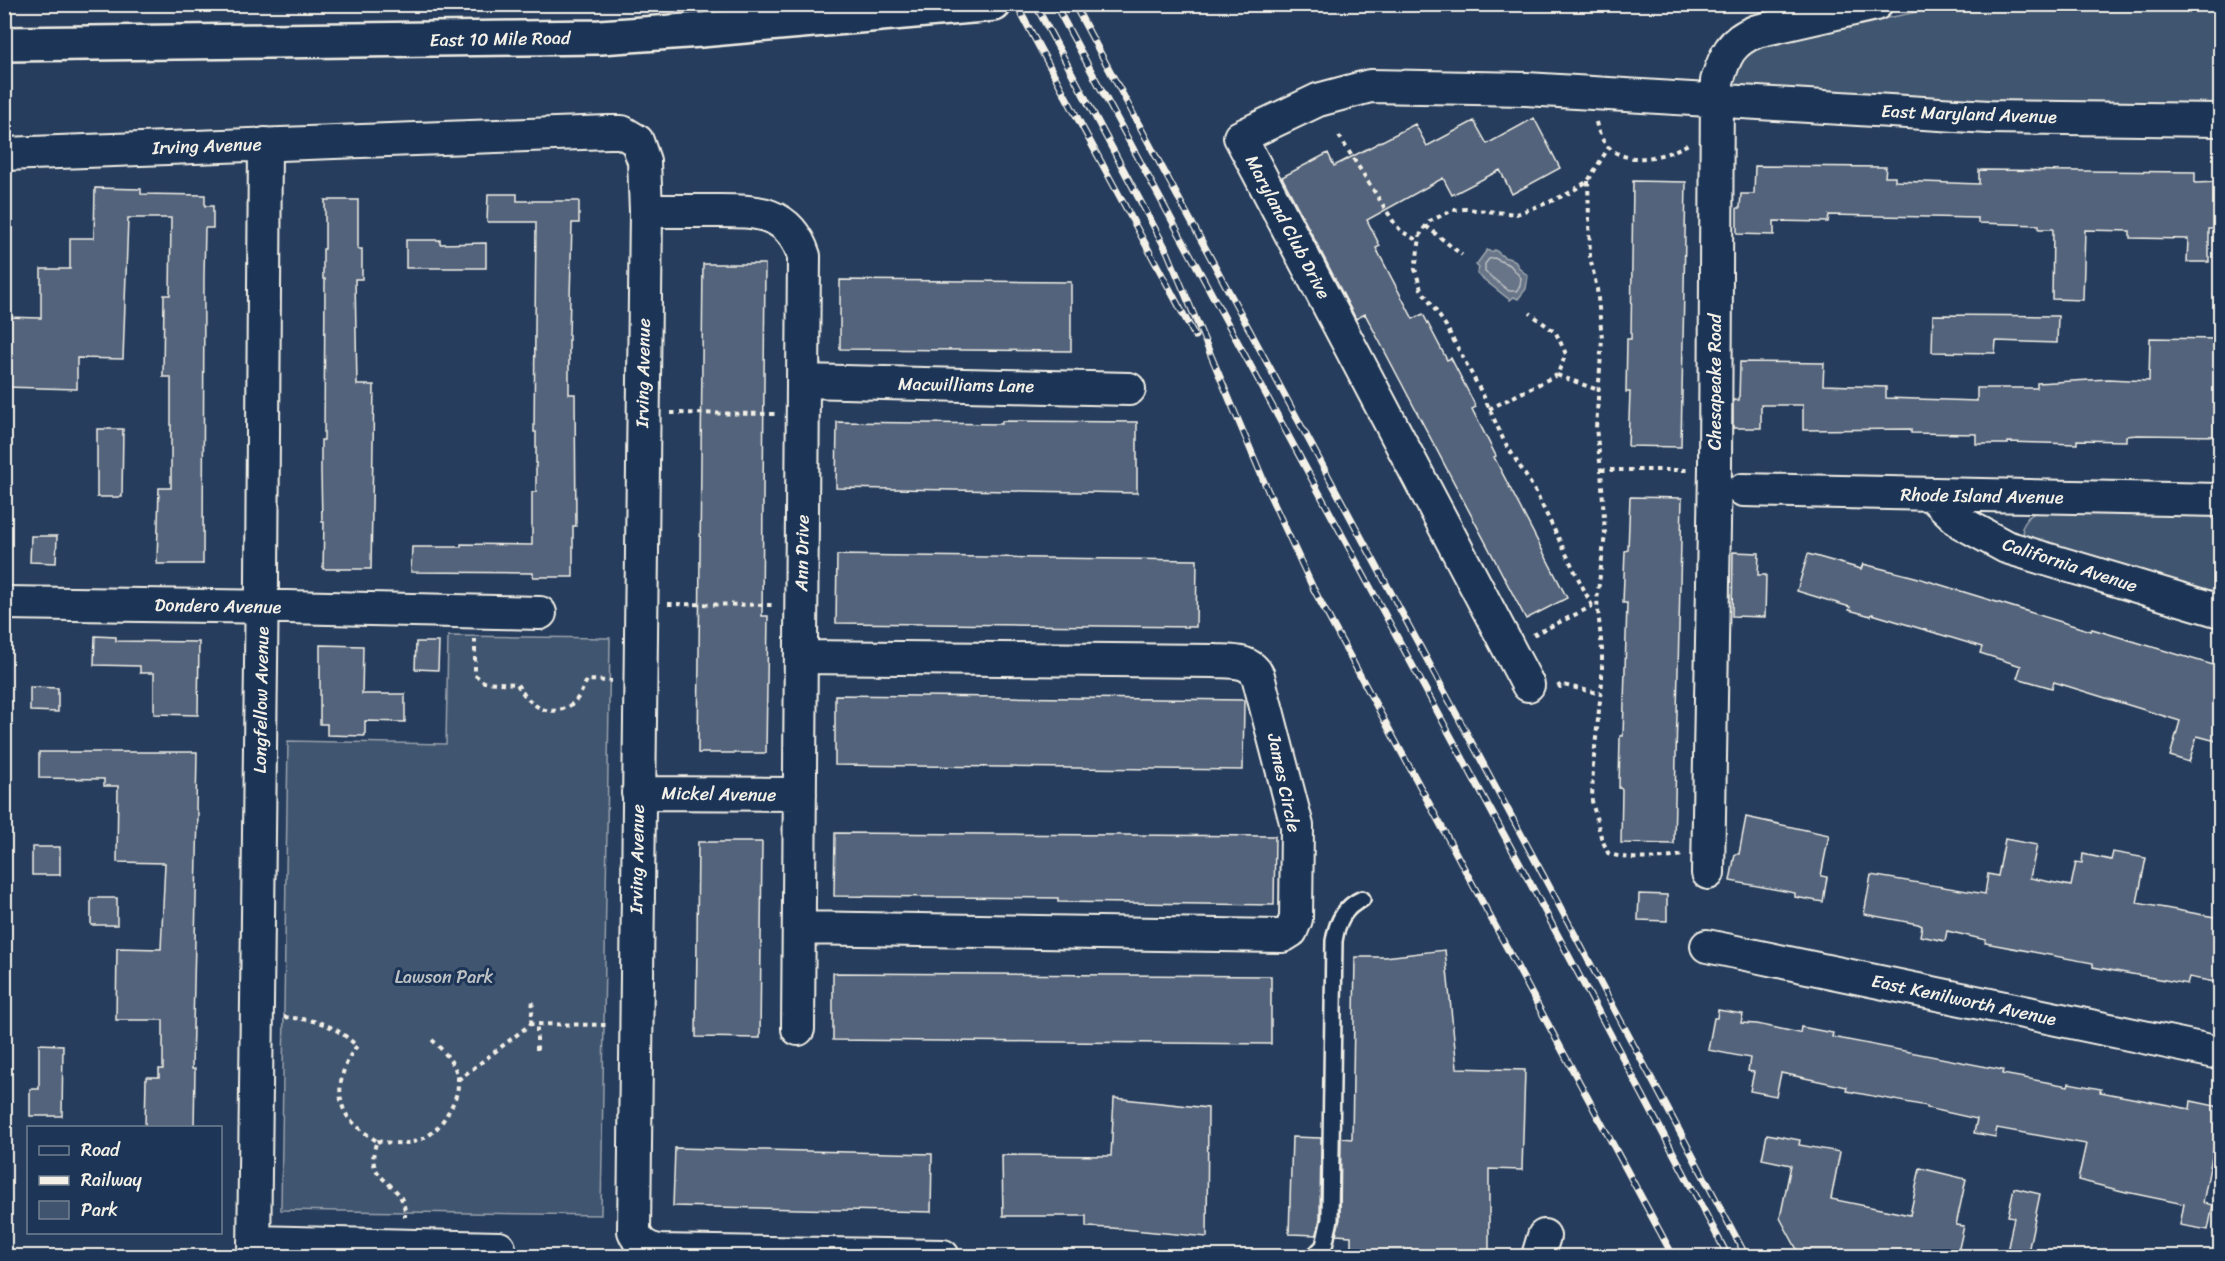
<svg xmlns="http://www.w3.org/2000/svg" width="2225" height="1261" font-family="Sriracha,sans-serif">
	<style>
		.green { fill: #40546f; stroke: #9aa2ac; stroke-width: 1.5 }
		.water { fill: #677588; stroke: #9fa7ae; stroke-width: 1.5 }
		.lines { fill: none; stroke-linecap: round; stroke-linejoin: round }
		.shore { stroke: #bcbfc2; stroke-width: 1.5 }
		.building { fill: #52647b; stroke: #f4f1e8; stroke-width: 1.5 }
		.service-casing { stroke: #f4f1e8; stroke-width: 20 }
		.minor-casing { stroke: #f4f1e8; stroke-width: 36 }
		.secondary-casing { stroke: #f4f1e8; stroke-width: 38 }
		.path { stroke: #f4f1e8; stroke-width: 4; stroke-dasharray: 4.5 4.5; stroke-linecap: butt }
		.service { stroke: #1d3557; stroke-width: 15 }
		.minor { stroke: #1d3557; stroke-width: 32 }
		.secondary { stroke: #1d3557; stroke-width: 33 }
		.rail-casing { stroke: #f4f1e8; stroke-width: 7 }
		.rail { stroke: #1d3557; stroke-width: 4.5; stroke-dasharray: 14; stroke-linecap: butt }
		.labels { text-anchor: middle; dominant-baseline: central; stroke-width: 6; stroke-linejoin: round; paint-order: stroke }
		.street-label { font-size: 18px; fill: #f4f1e8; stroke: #1d3557 }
		.park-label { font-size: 18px; fill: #bec2c4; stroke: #1d3557 }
	</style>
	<rect width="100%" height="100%" fill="#263d5d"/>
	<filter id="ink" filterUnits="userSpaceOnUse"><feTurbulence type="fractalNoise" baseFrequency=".0167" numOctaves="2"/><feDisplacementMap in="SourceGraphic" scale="12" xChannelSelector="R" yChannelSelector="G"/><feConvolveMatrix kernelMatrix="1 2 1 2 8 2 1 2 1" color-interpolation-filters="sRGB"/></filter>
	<g filter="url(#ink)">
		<path class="green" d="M 1950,5 L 2220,5 L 2220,107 L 2015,104 L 1736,88 L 1732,81 L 1736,66 L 1746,51 L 1763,42 L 1859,24 Z
			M 2038,511 L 2220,514 L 2220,597 L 2030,540 L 2024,534 L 2022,528 L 2028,517 Z
			M 448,636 L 610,638 L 601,1215 L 281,1210 L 288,741 L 446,744 Z"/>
		<path class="water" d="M 1487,250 L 1491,252 L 1495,250 L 1504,257 L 1514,260 L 1520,269 L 1528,276 L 1526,289 L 1518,299 L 1514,297 L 1510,300 L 1477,274 L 1479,268 L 1476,265 Z"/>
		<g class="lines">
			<path class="shore" d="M 1494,258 L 1510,265 L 1521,278 L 1520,286 L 1517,291 L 1509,291 L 1485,272 L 1485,264 L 1489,259 Z"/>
		</g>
		<path class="building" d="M 1534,118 L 1560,168 L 1512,194 L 1500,170 L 1452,195 L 1443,178 L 1367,220 L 1380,246 L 1376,248 L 1413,319 L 1423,314 L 1447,360 L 1451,358 L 1476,407 L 1472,409 L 1496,456 L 1494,457 L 1567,598 L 1526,619 L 1365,314 L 1356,319 L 1282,177 L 1328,153 L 1334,166 L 1415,124 L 1427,146 L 1474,121 L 1487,144 Z
			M 1755,166 L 1886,167 L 1885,177 L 1895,177 L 1895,181 L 1979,184 L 1979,170 L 2195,172 L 2195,183 L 2220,182 L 2220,229 L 2209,229 L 2209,262 L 2187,262 L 2188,239 L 2130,238 L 2130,231 L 2085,230 L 2083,300 L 2052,299 L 2053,229 L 2039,229 L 2039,225 L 1978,223 L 1978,218 L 1829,215 L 1828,222 L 1774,221 L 1774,235 L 1737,234 L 1737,208 L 1740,208 L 1741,194 L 1754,194 Z
			M 1633,181 L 1686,182 L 1681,447 L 1628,446 L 1630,392 L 1626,392 L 1627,339 L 1631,339 Z
			M 95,188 L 141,189 L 141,194 L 205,195 L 205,206 L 213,206 L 213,228 L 205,228 L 204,277 L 203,564 L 157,564 L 159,488 L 171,488 L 171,377 L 163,377 L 164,295 L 170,295 L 171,218 L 128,218 L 123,359 L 77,358 L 77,389 L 4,387 L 4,317 L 41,318 L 41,269 L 70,269 L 70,238 L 94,238 Z
			M 488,194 L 517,194 L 517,201 L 579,201 L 579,223 L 572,223 L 569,335 L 569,394 L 575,394 L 576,526 L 573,526 L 573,577 L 533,577 L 533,573 L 411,572 L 412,547 L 461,547 L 461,544 L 532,545 L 532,492 L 536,492 L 536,432 L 534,432 L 536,222 L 487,222 Z
			M 325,200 L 358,200 L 358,249 L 362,249 L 362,279 L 355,279 L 357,385 L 374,385 L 371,569 L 323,569 L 324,522 L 322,522 L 321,472 L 321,440 L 324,440 L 325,279 L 323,279 L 323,249 L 325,249 Z
			M 406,240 L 440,240 L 440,244 L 486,243 L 486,268 L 406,268 Z
			M 703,264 L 765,264 L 762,616 L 768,616 L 766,753 L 698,753 Z
			M 840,280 L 1071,282 L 1071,351 L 840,349 Z
			M 1933,315 L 2058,316 L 2057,343 L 1996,341 L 1995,353 L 1932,352 Z
			M 2150,338 L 2220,339 L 2220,436 L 2138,435 L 2126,436 L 2126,441 L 2077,440 L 2077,444 L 2008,442 L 2008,444 L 1976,444 L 1976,434 L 1911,433 L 1911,429 L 1803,430 L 1803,405 L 1761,405 L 1761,428 L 1733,428 L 1733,400 L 1739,400 L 1740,362 L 1824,363 L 1823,385 L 1886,387 L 1886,398 L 1977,401 L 1977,388 L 2037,388 L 2037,383 L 2108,379 L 2149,381 Z
			M 1002,421 L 1137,422 L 1137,493 L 836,488 L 837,422 L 1002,424 Z
			M 97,429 L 123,429 L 122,497 L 97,497 Z
			M 1630,497 L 1682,498 L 1674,844 L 1621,843 L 1622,789 L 1619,788 L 1620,736 L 1623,736 L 1627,603 L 1623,603 L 1625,551 L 1628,550 Z
			M 31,536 L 57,536 L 56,563 L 30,562 Z
			M 1733,552 L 1759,553 L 1758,575 L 1766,575 L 1765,617 L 1732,616 Z
			M 1808,554 L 1861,569 L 1863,564 L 1915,577 L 2091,631 L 2092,629 L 2220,667 L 2220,742 L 2197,736 L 2189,762 L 2170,756 L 2180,721 L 2054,682 L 2052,688 L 2017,678 L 2021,666 L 1980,653 L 1982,647 L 1872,614 L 1871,616 L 1849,610 L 1850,607 L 1797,591 Z
			M 837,555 L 1197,560 L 1196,627 L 836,623 Z
			M 95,636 L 116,637 L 116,641 L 199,642 L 198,715 L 154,714 L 154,673 L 140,673 L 140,666 L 94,665 Z
			M 416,642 L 439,642 L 438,670 L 415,669 Z
			M 320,645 L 363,646 L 362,694 L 405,694 L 405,722 L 365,721 L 365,736 L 327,735 L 327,724 L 320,724 Z
			M 30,687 L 58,688 L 58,712 L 30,711 Z
			M 835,695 L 1244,700 L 1243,770 L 835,765 Z
			M 39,752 L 197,752 L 196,809 L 198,813 L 192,1069 L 195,1069 L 194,1128 L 145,1128 L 146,1077 L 159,1077 L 159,1069 L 163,1069 L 163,1020 L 116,1020 L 117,948 L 161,949 L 165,863 L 117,862 L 118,786 L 104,786 L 104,779 L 39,778 Z
			M 1746,817 L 1829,835 L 1821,876 L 1827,877 L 1823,902 L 1795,897 L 1795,893 L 1730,881 L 1735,854 L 1739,854 Z
			M 835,833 L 1275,836 L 1274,905 L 1058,902 L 1058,898 L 834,896 Z
			M 2005,839 L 2037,845 L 2030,878 L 2071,886 L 2076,862 L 2082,863 L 2083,854 L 2111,860 L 2113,852 L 2146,858 L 2137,903 L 2220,918 L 2220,983 L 2189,977 L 2187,984 L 2126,973 L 2093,967 L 2093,963 L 1985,943 L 1986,940 L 1947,931 L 1945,941 L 1920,936 L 1922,926 L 1918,924 L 1864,914 L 1871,875 L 1985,894 L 1988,874 L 1998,876 Z
			M 698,842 L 762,842 L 760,1038 L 696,1037 Z
			M 32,847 L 60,847 L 60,875 L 32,875 Z
			M 1639,894 L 1667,895 L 1667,921 L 1638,920 Z
			M 91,898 L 117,898 L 117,925 L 91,925 Z
			M 1445,950 L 1457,1068 L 1525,1070 L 1522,1170 L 1489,1169 L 1489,1257 L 1351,1257 L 1351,1236 L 1336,1235 L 1340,1219 L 1341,1138 L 1352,1139 L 1355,957 L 1385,957 Z
			M 833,973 L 1271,976 L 1271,1044 L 833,1040 Z
			M 1718,1010 L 1743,1014 L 1741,1023 L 1757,1024 L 1800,1033 L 1801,1027 L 1833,1033 L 1832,1037 L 2003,1070 L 2002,1074 L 2068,1086 L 2069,1083 L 2101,1089 L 2100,1092 L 2190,1109 L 2191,1101 L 2220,1107 L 2220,1116 L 2203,1203 L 2213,1205 L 2208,1230 L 2180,1225 L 2184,1204 L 2126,1192 L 2078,1180 L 2086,1144 L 1997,1128 L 1995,1137 L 1974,1133 L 1977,1119 L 1927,1108 L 1927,1106 L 1846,1091 L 1847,1087 L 1781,1073 L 1776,1096 L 1750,1091 L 1754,1072 L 1748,1071 L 1750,1058 L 1708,1050 L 1714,1018 L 1717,1018 Z
			M 39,1044 L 63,1045 L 62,1116 L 30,1116 L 30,1089 L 39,1089 Z
			M 1114,1098 L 1208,1108 L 1207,1237 L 1112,1228 L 1086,1227 L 1086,1216 L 1003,1216 L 1002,1155 L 1111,1156 Z
			M 1767,1134 L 1800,1140 L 1799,1145 L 1840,1152 L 1831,1199 L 1910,1215 L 1920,1168 L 1966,1179 L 1956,1225 L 1964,1226 L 1957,1257 L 1801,1257 L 1780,1218 L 1791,1165 L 1762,1159 Z
			M 1292,1137 L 1321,1138 L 1320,1218 L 1317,1235 L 1289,1234 Z
			M 675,1148 L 932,1154 L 931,1212 L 673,1206 Z
			M 2014,1188 L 2040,1194 L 2027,1257 L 2006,1257 L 2014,1217 L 2008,1216 Z"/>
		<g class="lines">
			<g class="service-casing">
				<path id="service" d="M 1314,1256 L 1324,1246 L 1330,1219 L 1334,941 C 1337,922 1344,907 1362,899"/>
			</g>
			<g class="minor-casing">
				<path id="minor" d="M 4,154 L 609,132 L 622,132 L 637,141 L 644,161 L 646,211 L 634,1231 C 639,1244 645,1248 659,1251 L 943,1256
					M 646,211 C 668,211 690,211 712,211 C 754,211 789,209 804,256 L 798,1029
					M 804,381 L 1129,389
					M 1743,490 L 2220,500
					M 1932,495 L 1962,523 L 2006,547 L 2220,611
					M 4,603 L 287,607 L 540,613
					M 1528,685 L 1240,137 L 1318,100 L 1370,86 L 1526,89 L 1989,117 L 2220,120
					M 638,793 L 800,794
					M 1708,873 L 1715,467 L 1717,81 C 1725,56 1730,41 1757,31 L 1876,4
					M 799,928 L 1283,936 L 1291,931 L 1296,919 L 1297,826 L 1258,676 C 1250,659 1230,662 1214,661 L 801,657
					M 1707,946 L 2220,1053
					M 254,1242 L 499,1248
					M 254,1256 L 262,579 L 265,144
					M 1538,1256 L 1544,1236"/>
			</g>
			<g class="secondary-casing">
				<path id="secondary" d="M 4,44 L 600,37 L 701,30 L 994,4"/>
			</g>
			<path class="path" d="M 1596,122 C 1606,171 1657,162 1690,143
				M 1339,136 L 1395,224 L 1401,231 L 1418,241
				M 1588,181 L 1590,257 L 1597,289 L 1602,338 L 1596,428 L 1601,470 L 1605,534 L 1597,600 L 1602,650 L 1602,682 L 1593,766 L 1592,801 L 1601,837 L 1608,853 C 1622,860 1667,860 1681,855
				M 1426,226 L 1462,255
				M 1557,375 L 1598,390
				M 1489,409 L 1557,375 L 1566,354 L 1556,333 L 1530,313
				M 671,413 L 775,414
				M 1601,470 L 1687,470
				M 668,604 L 775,605
				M 1592,606 L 1534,489 L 1504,441 L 1484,397 L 1446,326 L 1421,289 L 1415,269 L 1421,232 L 1430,221 L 1453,210 L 1466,209 L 1516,214 L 1547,203 L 1569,193 L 1588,181 L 1609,147
				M 1533,635 L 1593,606
				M 475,639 L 475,675 L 484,682 L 517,684 C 529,705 548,720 572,704 C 579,699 583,688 587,680 L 612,681
				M 1558,684 L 1560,687 L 1563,685 L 1602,694
				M 284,1017 C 317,1020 332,1023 357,1046 C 342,1064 333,1096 348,1117 C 356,1127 366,1134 377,1141 C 360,1185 407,1178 405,1217
				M 531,1024 L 533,999
				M 537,1050 L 537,1024
				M 458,1080 L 531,1024 L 609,1025
				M 377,1141 C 414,1147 433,1142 451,1107 C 455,1101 459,1088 458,1080 C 457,1064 441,1048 430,1038"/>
			<use href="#service" class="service"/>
			<use href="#minor" class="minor"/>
			<use href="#secondary" class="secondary"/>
			<g class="rail-casing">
				<path id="rail" d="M 1016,4 L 1195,336
					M 1035,4 L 1167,251 L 1268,491 L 1313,588 L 1673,1256
					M 1055,4 L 1529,881 L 1728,1256
					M 1074,4 L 1542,873 L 1746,1256"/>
			</g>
			<use href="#rail" class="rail"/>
		</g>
	</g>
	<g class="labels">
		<g class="street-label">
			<text transform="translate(500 39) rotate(-1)">East 10 Mile Road</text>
			<text transform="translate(1969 114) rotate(2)">East Maryland Avenue</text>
			<text transform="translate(207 146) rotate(-2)">Irving Avenue</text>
			<text transform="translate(1288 227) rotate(62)">Maryland Club Drive</text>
			<text transform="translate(643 373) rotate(-89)">Irving Avenue</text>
			<text transform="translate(1715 382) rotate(-90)">Chesapeake Road</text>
			<text transform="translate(966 385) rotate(1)">Macwilliams Lane</text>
			<text transform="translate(1982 496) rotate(1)">Rhode Island Avenue</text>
			<text transform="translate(802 553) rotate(-89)">Ann Drive</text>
			<text transform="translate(2070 565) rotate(18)">California Avenue</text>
			<text transform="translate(218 606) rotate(1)">Dondero Avenue</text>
			<text transform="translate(261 700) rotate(-89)">Longfellow Avenue</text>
			<text transform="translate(1284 783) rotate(78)">James Circle</text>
			<text transform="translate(719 794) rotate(1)">Mickel Avenue</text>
			<text transform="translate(637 859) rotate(-89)">Irving Avenue</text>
			<text transform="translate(1964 1000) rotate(12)">East Kenilworth Avenue</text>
		</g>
		<g class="park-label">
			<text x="444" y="977">Lawson Park</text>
		</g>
	</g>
	<rect width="2225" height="1261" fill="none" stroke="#1d3557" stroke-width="24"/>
	<rect x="12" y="12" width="2201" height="1237" fill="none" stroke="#f4f1e8" stroke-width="2" filter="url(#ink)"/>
	<rect x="27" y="1126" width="195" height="108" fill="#1d3557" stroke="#738091" stroke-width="1.5"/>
	<rect x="39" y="1146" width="30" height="9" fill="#1d3557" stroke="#738091" stroke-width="1.5"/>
	<text x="81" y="1156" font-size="18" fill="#f4f1e8">Road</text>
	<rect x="39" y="1176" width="30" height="9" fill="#f4f1e8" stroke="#738091" stroke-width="1.5"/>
	<text x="81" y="1186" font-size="18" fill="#f4f1e8">Railway</text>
	<rect x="39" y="1201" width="30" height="18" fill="#40546f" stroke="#738091" stroke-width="1.5"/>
	<text x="81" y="1216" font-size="18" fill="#f4f1e8">Park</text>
</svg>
